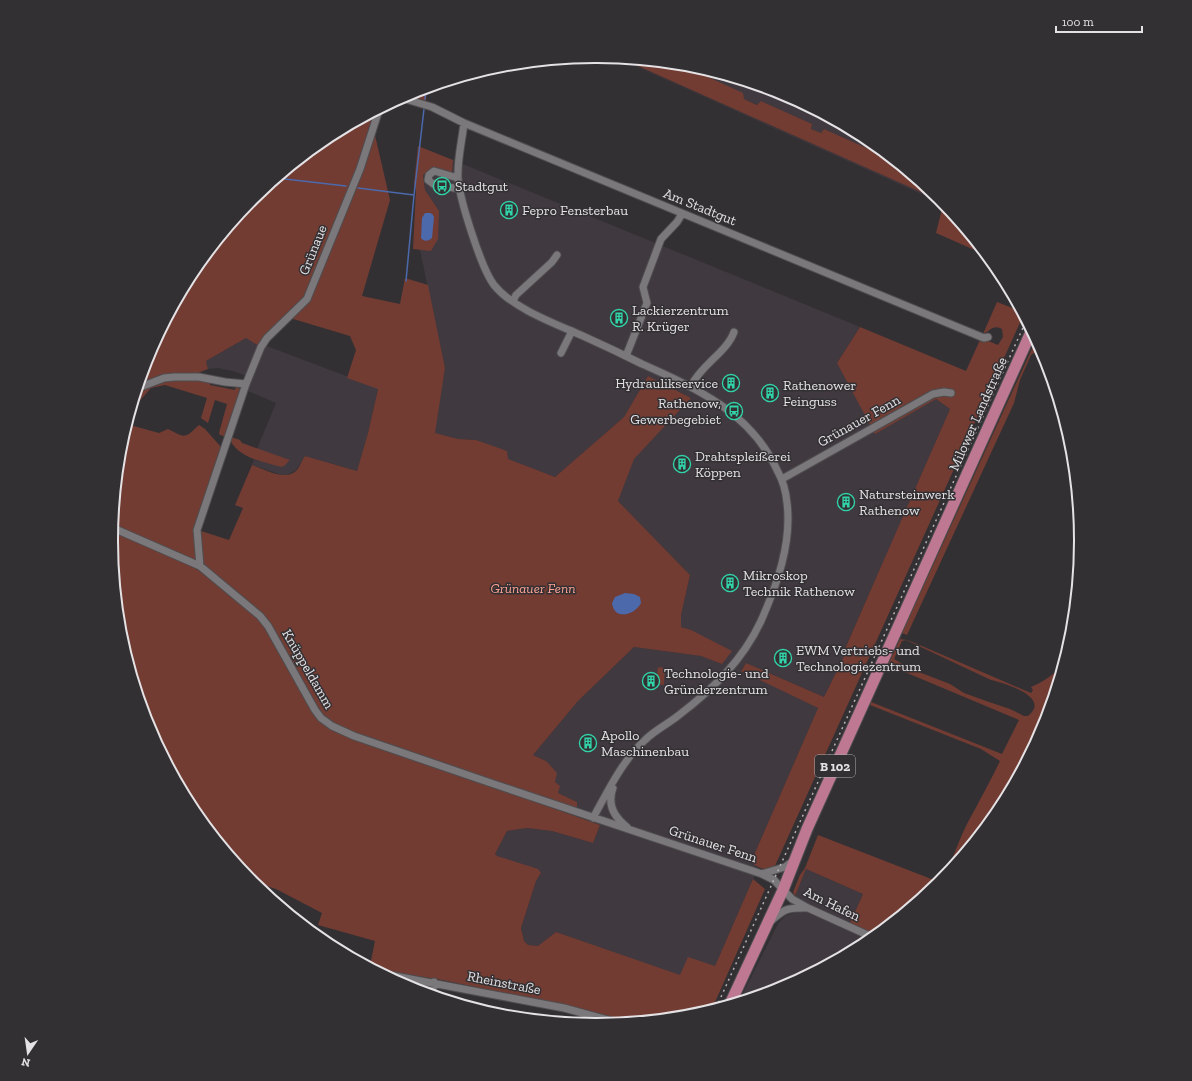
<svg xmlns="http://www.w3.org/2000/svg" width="1192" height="1081" font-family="'Zilla Slab',serif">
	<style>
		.built { fill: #413940 }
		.green { fill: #723c33; fill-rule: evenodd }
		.water { fill: #4b69ab }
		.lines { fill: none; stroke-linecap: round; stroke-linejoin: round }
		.stream { stroke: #4b69ab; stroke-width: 1.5 }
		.minor-casing { stroke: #4f4d4f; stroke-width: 9 }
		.primary-casing { stroke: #4f4d4f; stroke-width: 13 }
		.minor { stroke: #7b787b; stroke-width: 7 }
		.primary { stroke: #be7892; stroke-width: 11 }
		.rail { stroke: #b6b3b6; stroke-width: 1.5; stroke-dasharray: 2 4; stroke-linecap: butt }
		.labels { text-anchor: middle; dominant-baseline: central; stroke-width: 3; stroke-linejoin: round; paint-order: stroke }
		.shield { fill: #333033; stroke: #afadaf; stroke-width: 1 }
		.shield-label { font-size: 13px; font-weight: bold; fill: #e4e2e4 }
		.poi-label { font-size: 14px; fill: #e4e2e4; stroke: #333033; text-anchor: start }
		.street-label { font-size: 14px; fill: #e4e2e4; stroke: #333033 }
		.park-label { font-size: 14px; font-style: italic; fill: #fea293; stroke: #333033 }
		.rim { fill: none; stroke: #e4e2e4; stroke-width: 2 }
	</style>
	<rect width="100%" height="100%" fill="#333033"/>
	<path class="built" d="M 617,58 L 643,69 L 941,201 L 942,203 Z
		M 687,65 L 782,93 L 865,138 L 891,159 L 824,129 L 821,133 L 811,129 L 812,124 L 761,101 L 758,105 L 744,99 L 686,67 Z
		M 453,160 L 860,327 L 837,363 L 936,399 L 950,409 L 880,569 L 844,650 L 846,651 L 824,697 L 746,663 L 741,670 L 818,708 L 751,862 L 758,868 L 715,966 L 680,976 L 556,932 L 538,946 L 528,945 L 524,941 L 521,928 L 536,881 L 541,873 L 497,856 L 495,854 L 507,831 L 527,828 L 552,831 L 593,843 L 600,825 L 551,807 L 553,801 L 577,808 L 577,802 L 558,793 L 555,782 L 546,761 L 533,755 L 578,701 L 634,647 L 701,656 L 722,664 L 691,630 L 681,627 L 681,615 L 690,575 L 618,501 L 633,459 L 691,398 L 648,376 L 624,417 L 555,477 L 507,459 L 476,440 L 458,439 L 434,433 L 445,368 L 420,250 L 431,250 L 439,211 L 425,190 L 423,175 L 433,168 L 452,174 Z
		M 246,338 L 259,346 L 247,376 L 233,371 L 217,368 L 208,369 L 206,361 Z
		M 264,345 L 378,388 L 368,433 L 357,471 L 305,456 L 296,470 L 287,475 L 282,475 L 252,465 L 254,459 L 281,467 L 290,460 L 257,449 L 276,403 L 248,391 L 252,376 Z
		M 806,869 L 863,894 L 850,923 L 804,902 L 795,896 Z
		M 809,911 L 869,940 L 865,943 L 781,988 L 739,1001 L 778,924 L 785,916 L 794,913 L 805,913 Z"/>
	<path class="green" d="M 620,58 L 687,65 L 686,67 L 743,93 L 744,99 L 757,105 L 761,101 L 812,124 L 811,129 L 821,133 L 824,129 L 891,159 L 941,201 Z
		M 427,88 L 426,102 L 405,96 Z
		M 376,111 L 358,167 L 306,298 L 266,334 L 259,346 L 246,338 L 206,361 L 208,369 L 195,374 L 175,373 L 144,383 L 144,368 L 148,355 L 193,271 L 254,198 L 327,138 Z
		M 374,131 L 390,200 L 362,296 L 400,304 L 405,278 L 428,285 L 445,368 L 435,433 L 458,439 L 476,440 L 507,451 L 508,459 L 555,477 L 624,417 L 648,376 L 691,398 L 634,459 L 618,501 L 690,575 L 681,615 L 681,627 L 691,630 L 732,651 L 722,664 L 701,656 L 634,647 L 578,701 L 533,755 L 546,761 L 557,773 L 555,782 L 560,786 L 558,793 L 577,802 L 577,808 L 553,801 L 357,733 C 340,727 326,721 315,707 L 271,624 L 203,564 L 201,531 L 229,540 L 243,508 L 235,505 L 252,465 C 264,469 286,482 297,470 C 300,466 302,460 305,456 L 357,471 L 368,433 L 378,389 L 347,378 L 356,350 L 350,336 L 290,318 L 309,300 Z
		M 418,146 L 453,160 L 452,174 L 433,168 L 423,175 L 425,190 L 439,211 L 438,239 L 431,251 L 413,249 L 416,190 L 414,184 Z
		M 942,202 L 942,203 L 986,255 L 936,233 L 941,213 Z
		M 997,302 L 1020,311 L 1023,316 L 774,868 C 765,871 758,868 751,862 L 818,708 L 741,671 L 746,663 L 824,697 L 846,652 L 844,651 L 950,409 L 936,399 L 875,434 L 837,363 L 860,327 L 966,371 L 980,340 L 986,340 L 998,345 L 1003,337 L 1002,329 C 993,324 990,331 983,334 Z
		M 1036,340 L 1040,349 L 1031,355 L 1020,380 L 1014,403 L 907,635 L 902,633 Z
		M 174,379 L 197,379 L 210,381 L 210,385 L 235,390 L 236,387 L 240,389 L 226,434 L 224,436 L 220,435 L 219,433 L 227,404 L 215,400 L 208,423 L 201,418 L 207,398 L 165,385 L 151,388 L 135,406 L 130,425 L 159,433 L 168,429 C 186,438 184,439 199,425 L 205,429 L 221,447 L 195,525 L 197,561 L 113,525 L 121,446 L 137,392 L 153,385 Z
		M 231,437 L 240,440 L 242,443 L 290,460 L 284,466 L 281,467 C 263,462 239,458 230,440 Z
		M 113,530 L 194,567 L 237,600 L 264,624 L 312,710 L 353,737 L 600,825 L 593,843 L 552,831 L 527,828 L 507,831 L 495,854 L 497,856 L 538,869 L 541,873 L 536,881 L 521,928 L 524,941 L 528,945 L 538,946 L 556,932 L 680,975 L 688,957 L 715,966 L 753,879 L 765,889 L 712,1009 L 690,1016 L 624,1022 L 565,1006 L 442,980 L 375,969 L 370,966 L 375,941 L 318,925 L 322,913 L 276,889 L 251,881 L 193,809 L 148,726 L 121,635 L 112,540 Z
		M 900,639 L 907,640 L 922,646 L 1031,693 L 1033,690 L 1031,687 C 1043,682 1053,675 1062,666 L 1044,726 L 999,810 L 948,871 C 955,851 963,830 974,811 C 983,794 992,778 1000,761 L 981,749 L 870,705 L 871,702 L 1002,754 L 1019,720 L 888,665 ZM 906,640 L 991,680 C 1004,683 1052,697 1028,716 L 1024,716 L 1010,709 L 989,702 L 964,693 L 950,684 L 911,669 L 894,659 L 902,641 Z
		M 658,667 L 665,668 L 664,685 L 656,684 Z
		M 818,835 L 939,882 L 876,935 L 850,923 L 863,894 L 806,869 L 795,896 L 793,892 L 800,875 L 805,868 Z"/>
	<path class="water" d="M 425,213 C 430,213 432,212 434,217 L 432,238 C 429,241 424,242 421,238 L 422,218 Z
		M 625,593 L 634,594 L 640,597 L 641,603 C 635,615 614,621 612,603 L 615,597 Z"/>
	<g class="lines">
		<path class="stream" d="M 425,99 L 426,88
			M 285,179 L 346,186
			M 358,188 L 414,195
			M 406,281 L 414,195 L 424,109"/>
		<g class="minor-casing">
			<path id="minor" d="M 402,98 L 432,107 L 464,123 L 984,338 L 988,337
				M 464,123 C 462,141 457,160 458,179 C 460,200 481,268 494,285 C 512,308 556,324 583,336 C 603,345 622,354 642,364 C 698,389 752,413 778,472 C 783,481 786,492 787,503 C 792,543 777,585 761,621 C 743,660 713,689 679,715 C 668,724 655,730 645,740 C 622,761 608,791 593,818
				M 458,178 L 434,171 L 429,175 L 428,180 L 436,186 L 442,186 L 460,189
				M 513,301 L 516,295 L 552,262 L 557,255
				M 561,353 L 572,331
				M 626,356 L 647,303 L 643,287 L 661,239 L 677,222 L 682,214
				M 691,386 C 701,365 727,352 734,332
				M 138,388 L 164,378 L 174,377 L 199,377 L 225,382 L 246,384
				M 782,479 L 933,394 L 944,392 L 951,393
				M 113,528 L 200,566 L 260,616 L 268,626 L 315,710 L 321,718 L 332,726 L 354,736 L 488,782 L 762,874 L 774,880 L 792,899 L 808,908 L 872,937
				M 200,566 L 197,530 L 246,384 L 261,347 L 267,338 L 307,299 L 360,169 L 379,110
				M 613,788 C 607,804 614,817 627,827
				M 762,874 L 785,867 L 793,861
				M 771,921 C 785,908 788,908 806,908
				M 384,974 L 564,1008 L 619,1023
				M 432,995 L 434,982"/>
		</g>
		<g class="primary-casing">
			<path id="primary" d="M 730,1004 L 783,890 L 807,829 L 1031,332"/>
		</g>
		<use href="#minor" class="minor"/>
		<use href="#primary" class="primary"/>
		<path class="rail" d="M 716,1008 L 1026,321"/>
	</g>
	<defs>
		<g id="bus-ring" transform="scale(0.9)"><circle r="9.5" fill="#333033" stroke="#31d4a9" stroke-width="1.5"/><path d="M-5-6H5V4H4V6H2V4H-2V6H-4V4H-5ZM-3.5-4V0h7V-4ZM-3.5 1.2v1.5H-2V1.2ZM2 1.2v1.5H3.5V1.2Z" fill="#31d4a9"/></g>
		<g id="building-ring" transform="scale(0.9)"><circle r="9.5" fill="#333033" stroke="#31d4a9" stroke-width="1.5"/><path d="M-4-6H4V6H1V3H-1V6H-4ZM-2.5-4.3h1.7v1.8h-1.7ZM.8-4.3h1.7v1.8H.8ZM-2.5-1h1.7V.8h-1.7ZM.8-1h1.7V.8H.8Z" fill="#31d4a9"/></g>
	</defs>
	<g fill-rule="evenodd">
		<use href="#bus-ring" x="442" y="186"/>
		<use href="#building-ring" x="509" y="210"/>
		<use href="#building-ring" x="619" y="318"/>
		<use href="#building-ring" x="731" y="383"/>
		<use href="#building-ring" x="770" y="393"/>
		<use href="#bus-ring" x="734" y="411"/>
		<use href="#building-ring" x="682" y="464"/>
		<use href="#building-ring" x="846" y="502"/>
		<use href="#building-ring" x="730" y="583"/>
		<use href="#building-ring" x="783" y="658"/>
		<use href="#building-ring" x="651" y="681"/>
		<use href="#building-ring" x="588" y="743"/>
	</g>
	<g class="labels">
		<rect class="shield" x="815" y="755" width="40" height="22" rx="3"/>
		<g class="shield-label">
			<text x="835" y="766">B 102</text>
		</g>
		<g class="poi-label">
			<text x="455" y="186">Stadtgut</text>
			<text x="522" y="210">Fepro Fensterbau</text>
			<text x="632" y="310">Lackierzentrum<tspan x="632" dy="16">R. Krüger</tspan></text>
			<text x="718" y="383" text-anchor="end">Hydraulikservice</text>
			<text x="783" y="385">Rathenower<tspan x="783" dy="16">Feinguss</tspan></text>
			<text x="721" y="403" text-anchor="end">Rathenow,<tspan x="721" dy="16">Gewerbegebiet</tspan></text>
			<text x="695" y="456">Drahtspleißerei<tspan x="695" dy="16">Köppen</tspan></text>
			<text x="859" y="494">Natursteinwerk<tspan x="859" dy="16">Rathenow</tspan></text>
			<text x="743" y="575">Mikroskop<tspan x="743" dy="16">Technik Rathenow</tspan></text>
			<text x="796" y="650">EWM Vertriebs- und<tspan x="796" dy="16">Technologiezentrum</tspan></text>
			<text x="664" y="673">Technologie- und<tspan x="664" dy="16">Gründerzentrum</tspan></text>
			<text x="601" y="735">Apollo<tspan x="601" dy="16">Maschinenbau</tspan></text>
		</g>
		<g class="street-label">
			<text transform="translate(700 207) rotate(22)">Am Stadtgut</text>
			<text transform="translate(313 250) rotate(-68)">Grünaue</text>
			<text transform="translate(978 414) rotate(-66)">Milower Landstraße</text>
			<text transform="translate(859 421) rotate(-29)">Grünauer Fenn</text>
			<text transform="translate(308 669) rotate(60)">Knüppeldamm</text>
			<text transform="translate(713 844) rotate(18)">Grünauer Fenn</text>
			<text transform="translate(832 904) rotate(26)">Am Hafen</text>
			<text transform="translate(504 983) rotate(11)">Rheinstraße</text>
		</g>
		<g class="park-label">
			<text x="533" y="588">Grünauer Fenn</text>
		</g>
	</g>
	<path d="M0 0H1192V1081H0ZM595 63H597A477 477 0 0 1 1074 540V541A477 477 0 0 1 597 1018H595A477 477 0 0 1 118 541V540A477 477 0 0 1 595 63Z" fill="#333033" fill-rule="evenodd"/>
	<path class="rim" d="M595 63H597A477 477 0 0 1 1074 540V541A477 477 0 0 1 597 1018H595A477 477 0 0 1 118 541V540A477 477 0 0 1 595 63Z"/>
	<g transform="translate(28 1053) rotate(193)" stroke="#333033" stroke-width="3" paint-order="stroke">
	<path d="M0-3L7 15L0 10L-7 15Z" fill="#e4e2e4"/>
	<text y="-6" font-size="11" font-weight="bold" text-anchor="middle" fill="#e4e2e4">N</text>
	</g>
	<path d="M1056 26v6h86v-6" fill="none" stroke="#e4e2e4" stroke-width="2"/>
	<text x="1062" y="26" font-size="12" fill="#e4e2e4" stroke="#333033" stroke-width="3" paint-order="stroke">100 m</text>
</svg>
